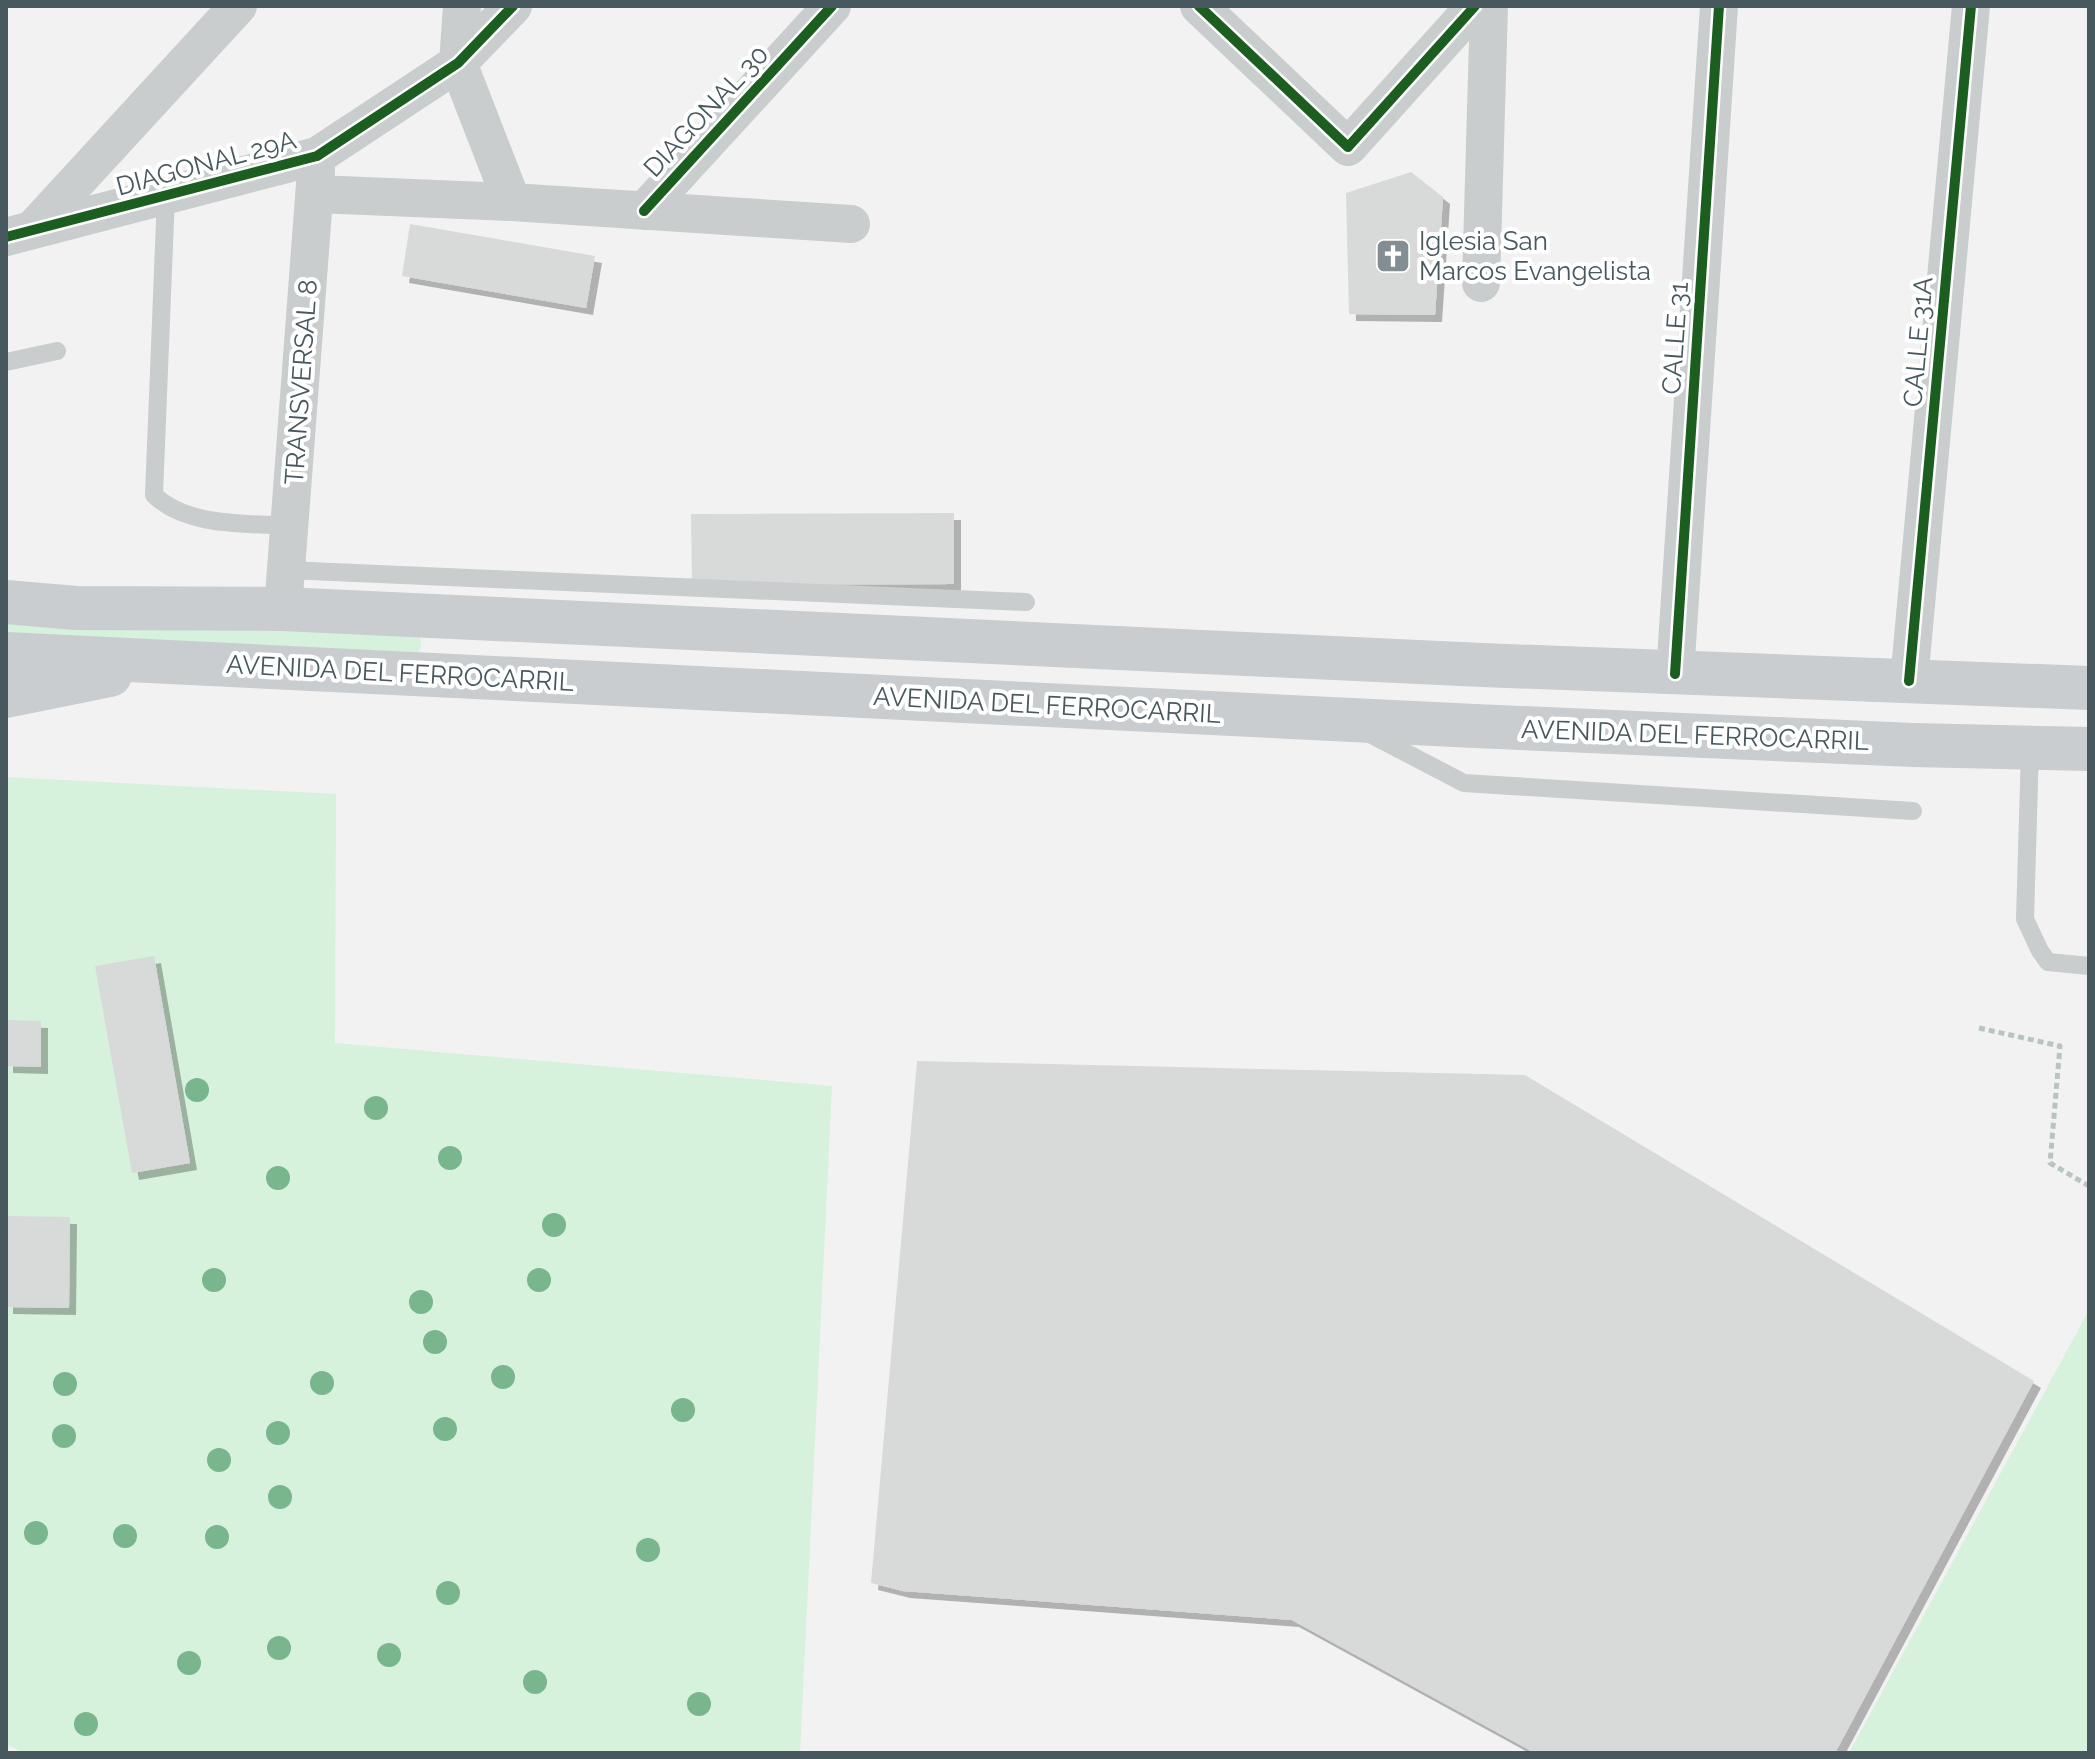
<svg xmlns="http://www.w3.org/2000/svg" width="2095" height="1759" font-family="Raleway,sans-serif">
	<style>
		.green { fill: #d6f1dc }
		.building { fill: #d8dada; filter: url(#shadow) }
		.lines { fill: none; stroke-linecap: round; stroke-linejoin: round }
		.path { stroke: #b8c5bf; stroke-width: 5; stroke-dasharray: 6 4; stroke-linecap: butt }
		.service { stroke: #c9cdcd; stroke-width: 18 }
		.minor { stroke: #c9cdcd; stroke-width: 38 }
		.secondary { stroke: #c9cdcf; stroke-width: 44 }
		.cycleway-casing { stroke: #fff; stroke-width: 15 }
		.cycleway { stroke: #1b5e20; stroke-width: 10 }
		.tree { fill: #79b58d }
		.labels { text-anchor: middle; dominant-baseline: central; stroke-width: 8; stroke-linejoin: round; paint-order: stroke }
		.street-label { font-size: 26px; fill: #48585f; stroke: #fff }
		.poi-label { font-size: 26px; fill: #48585f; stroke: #fff; text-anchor: start }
	</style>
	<defs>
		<filter id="shadow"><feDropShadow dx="7" dy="7" stdDeviation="0" flood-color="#0004"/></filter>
	</defs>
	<rect width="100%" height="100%" fill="#f2f2f2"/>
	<path class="green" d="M 6,602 L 416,633 C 422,640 423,645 417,654 L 169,663 L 6,696 Z
		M 6,777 L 336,794 L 335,1043 L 832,1086 L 800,1753 L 24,1753 L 6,1744 Z
		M 2089,1310 L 2089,1753 L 1849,1753 Z"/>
	<path class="building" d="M 1411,172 L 1443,197 L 1435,315 L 1349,314 L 1346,193 Z
		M 410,224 L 595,256 L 586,308 L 402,276 Z
		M 954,513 L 954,584 L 692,585 L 691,514 Z
		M 154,956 L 190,1163 L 132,1173 L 95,966 Z
		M 6,1020 L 41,1021 L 41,1067 L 6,1066 Z
		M 917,1061 L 1525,1075 L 2034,1381 L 1835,1753 L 1535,1753 L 1292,1620 L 903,1591 L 871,1583 Z
		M 6,1216 L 70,1217 L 69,1308 L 6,1307 Z"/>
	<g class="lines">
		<path class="path" d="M 1979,1028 L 2060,1046 L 2050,1163 L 2089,1186"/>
		<path class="service" d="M 166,196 L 154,495 C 187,527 246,523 290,526
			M 6,362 L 57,351
			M 287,570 L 1026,602
			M 1368,733 L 1464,783 L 1913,811
			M 2030,749 L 2025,919 L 2040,951 L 2048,962 L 2089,966"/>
		<path class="minor" d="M 462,6 L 458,63 L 512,202
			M 1199,6 L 1348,147 L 1475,6
			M 316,194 L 512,202 L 851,224
			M 644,211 L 832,6
			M 32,230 L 238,6
			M 6,237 L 317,156 L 458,63 L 513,6
			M 1481,283 L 1489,6
			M 283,609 L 316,171
			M 1675,674 L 1719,6
			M 1909,681 L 1971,6"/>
		<path class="secondary" d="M 6,602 L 76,608 L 283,609 L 1482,665 L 2089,688
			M 6,654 L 1475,726 L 1913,745 L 2089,749
			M 6,696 L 110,675"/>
		<g class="cycleway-casing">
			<path id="cycleway" d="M 1199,6 L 1348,147 L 1475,6
				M 644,211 L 832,6
				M 6,237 L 317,156 L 458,63 L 513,6
				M 1675,674 L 1719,6
				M 1909,681 L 1971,6"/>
		</g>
		<use href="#cycleway" class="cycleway"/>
	</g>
	<g class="tree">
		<circle cx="197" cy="1090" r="12"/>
		<circle cx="376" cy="1108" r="12"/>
		<circle cx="450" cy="1158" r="12"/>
		<circle cx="278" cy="1178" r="12"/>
		<circle cx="554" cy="1225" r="12"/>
		<circle cx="214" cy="1280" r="12"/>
		<circle cx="539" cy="1280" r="12"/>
		<circle cx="421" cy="1302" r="12"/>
		<circle cx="435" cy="1342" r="12"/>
		<circle cx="503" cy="1377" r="12"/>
		<circle cx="322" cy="1383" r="12"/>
		<circle cx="65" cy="1384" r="12"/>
		<circle cx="683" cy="1410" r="12"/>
		<circle cx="445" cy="1429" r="12"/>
		<circle cx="278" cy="1433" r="12"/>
		<circle cx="64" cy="1436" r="12"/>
		<circle cx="219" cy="1460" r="12"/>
		<circle cx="280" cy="1497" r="12"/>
		<circle cx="36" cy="1533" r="12"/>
		<circle cx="125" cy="1536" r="12"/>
		<circle cx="217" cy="1537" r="12"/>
		<circle cx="648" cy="1550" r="12"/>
		<circle cx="448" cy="1593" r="12"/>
		<circle cx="279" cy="1648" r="12"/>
		<circle cx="389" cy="1655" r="12"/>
		<circle cx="189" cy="1663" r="12"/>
		<circle cx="535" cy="1682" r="12"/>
		<circle cx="699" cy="1704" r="12"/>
		<circle cx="86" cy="1724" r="12"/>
	</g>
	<defs>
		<g id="church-square" transform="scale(1.8)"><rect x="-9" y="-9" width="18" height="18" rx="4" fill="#848e92" stroke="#fff"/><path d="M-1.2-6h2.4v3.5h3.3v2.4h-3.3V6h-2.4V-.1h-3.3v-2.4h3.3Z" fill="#fff"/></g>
	</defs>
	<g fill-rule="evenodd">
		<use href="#church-square" x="1393" y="256"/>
	</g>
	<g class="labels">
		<g class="street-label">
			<text transform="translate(706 111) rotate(-47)">DIAGONAL 30</text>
			<text transform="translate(206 163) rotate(-15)">DIAGONAL 29A</text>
			<text transform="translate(1675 338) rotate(-86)">CALLE 31</text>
			<text transform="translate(1918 342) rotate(-85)">CALLE 31A</text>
			<text transform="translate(301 382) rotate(-86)">TRANSVERSAL 8</text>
			<text transform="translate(400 673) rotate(3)">AVENIDA DEL FERROCARRIL</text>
			<text transform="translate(1047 705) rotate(3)">AVENIDA DEL FERROCARRIL</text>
			<text transform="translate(1695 735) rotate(2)">AVENIDA DEL FERROCARRIL</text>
		</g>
		<g class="poi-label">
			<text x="1419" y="241">Iglesia San<tspan x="1419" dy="30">Marcos Evangelista</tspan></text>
		</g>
	</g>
	<rect width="2095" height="1759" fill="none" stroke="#48585f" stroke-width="16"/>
</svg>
